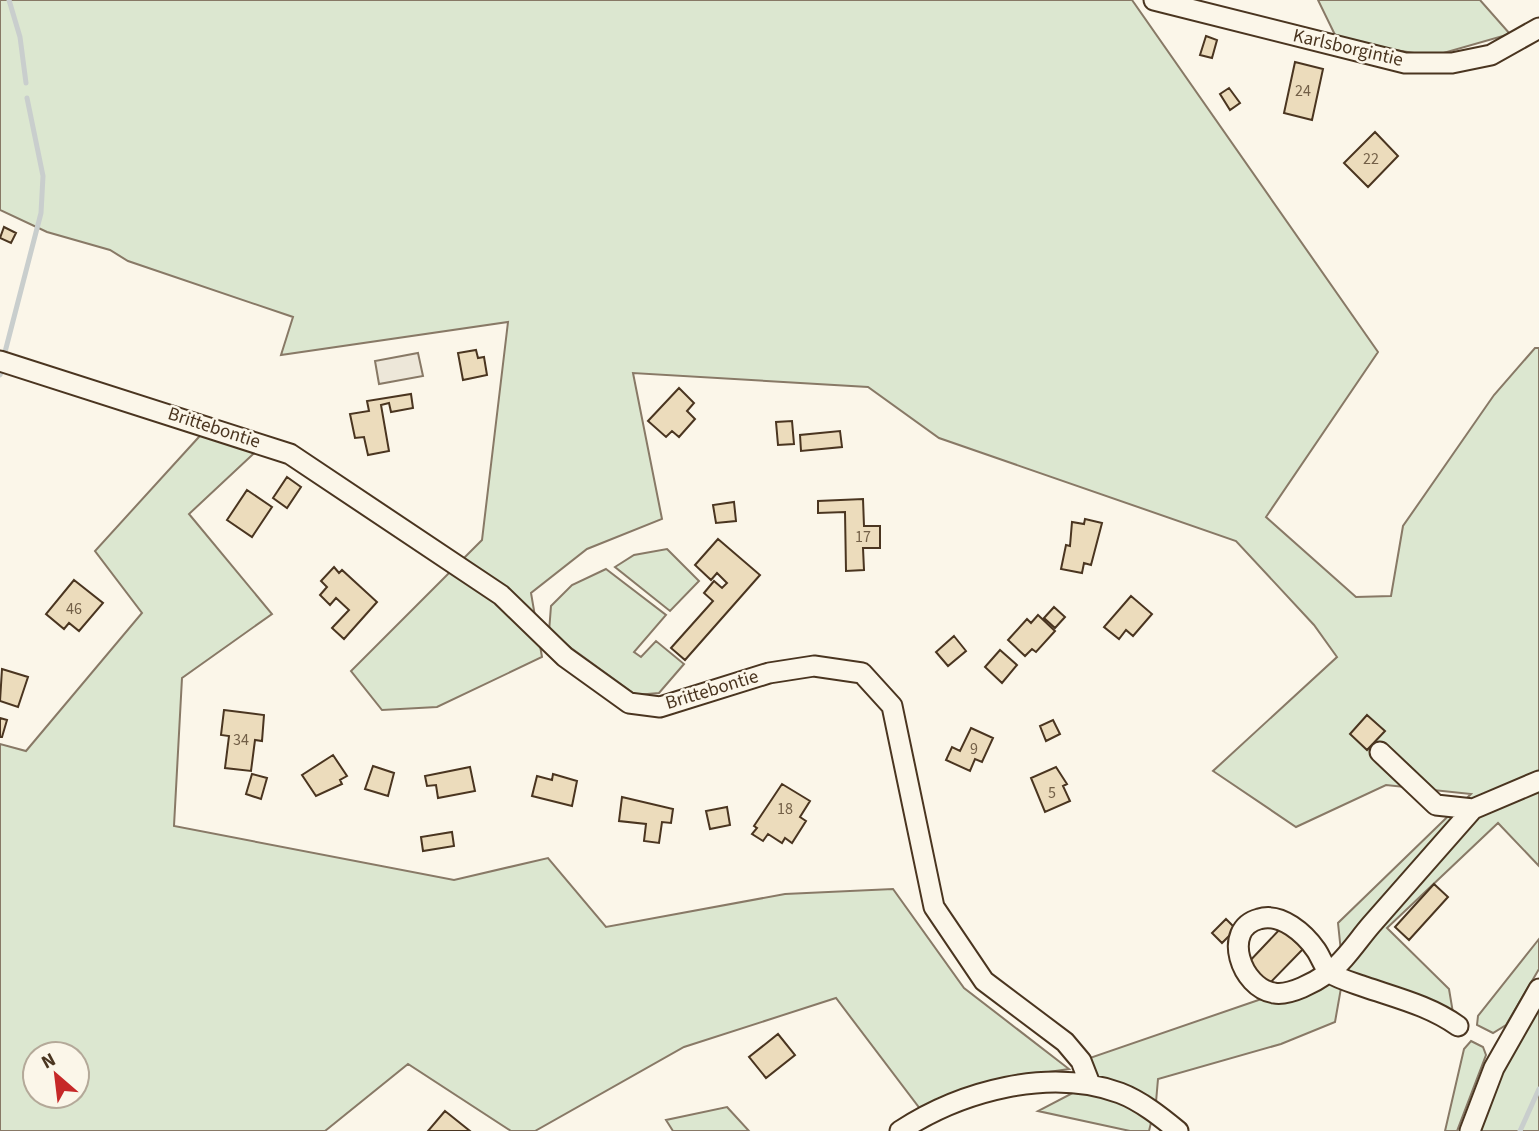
<svg xmlns="http://www.w3.org/2000/svg" width="1539" height="1131" font-family="'Source Sans 3',sans-serif">
	<style>
		.green { fill: #dce7d0; stroke: #887966; stroke-width: 2; fill-rule: evenodd }
		.parking { fill: #ede7d9; stroke: #887966; stroke-width: 2 }
		.lines { fill: none; stroke-linecap: round; stroke-linejoin: round }
		.stream { stroke: #c9cecd; stroke-width: 5 }
		.building { fill: #ecdcbc; stroke: #4a3520; stroke-width: 2 }
		.minor-casing { stroke: #4a3520; stroke-width: 23 }
		.minor { stroke: #fbf6e9; stroke-width: 19 }
		.labels { text-anchor: middle; dominant-baseline: central; stroke-width: 5; stroke-linejoin: round; paint-order: stroke }
		.number-label { font-size: 16px; fill: #725f47 }
		.street-label { font-size: 19px; fill: #4a3520; stroke: #fbf6e9 }
	</style>
	<rect width="100%" height="100%" fill="#fbf6e9"/>
	<path class="green" d="M 0,0 L 1132,0 L 1378,352 L 1266,517 L 1356,597 L 1391,596 L 1403,526 L 1494,395 L 1535,348 L 1539,348 L 1539,866 L 1498,823 L 1387,928 L 1449,989 L 1453,1013 L 1344,971 L 1335,1022 L 1281,1044 L 1158,1079 L 1156,1102 L 1149,1131 L 1130,1131 L 1038,1111 L 1090,1084 L 1081,1061 L 1343,971 L 1338,923 L 1471,794 L 1386,785 L 1296,827 L 1213,771 L 1337,657 L 1314,625 L 1236,541 L 939,438 L 868,387 L 633,373 L 662,519 L 587,549 L 531,593 L 542,657 L 437,707 L 382,710 L 351,671 L 482,540 L 508,322 L 281,355 L 293,317 L 128,261 L 110,250 L 47,232 L 0,210 Z
		M 1318,0 L 1480,0 L 1510,34 L 1433,56 L 1338,41 Z
		M 208,427 L 264,444 L 189,514 L 272,614 L 182,678 L 174,826 L 454,880 L 548,858 L 606,927 L 785,894 L 893,889 L 964,988 L 1069,1069 L 1014,1077 L 921,1110 L 836,998 L 684,1047 L 535,1131 L 511,1131 L 408,1064 L 325,1131 L 0,1131 L 0,744 L 26,751 L 142,613 L 95,551 ZM 35,1054 L 77,1054 L 77,1096 L 35,1096 Z
		M 667,549 L 699,581 L 670,611 L 615,567 L 634,555 Z
		M 606,569 L 666,615 L 634,652 L 641,657 L 656,641 L 684,664 L 659,693 L 636,695 L 549,632 L 551,606 L 572,585 Z
		M 1539,939 L 1539,969 L 1506,1025 L 1493,1033 L 1477,1025 L 1478,1016 Z
		M 1539,1006 L 1539,1131 L 1479,1131 L 1486,1103 Z
		M 1471,1041 L 1483,1047 L 1486,1055 L 1457,1131 L 1445,1131 L 1464,1049 Z
		M 727,1107 L 749,1131 L 673,1131 L 666,1120 Z"/>
	<path class="parking" d="M 418,353 L 423,376 L 379,384 L 375,361 Z"/>
	<g class="lines">
		<path class="stream" d="M 9,0 L 20,37 L 26,83
			M 5,352 L 41,213 L 43,176 L 27,98
			M 0,375 L 1,373
			M 1520,1131 L 1539,1089"/>
	</g>
	<path class="building" d="M 1206,36 L 1217,40 L 1212,58 L 1200,55 Z
		M 1295,62 L 1323,69 L 1312,120 L 1284,113 Z
		M 1229,88 L 1240,103 L 1230,110 L 1220,94 Z
		M 1375,132 L 1398,156 L 1368,187 L 1344,163 Z
		M 4,227 L 16,233 L 11,243 L 0,238 Z
		M 476,350 L 478,358 L 484,357 L 487,375 L 463,380 L 458,353 Z
		M 679,388 L 694,403 L 687,411 L 695,419 L 679,437 L 672,431 L 666,437 L 648,421 Z
		M 411,394 L 413,408 L 391,412 L 389,403 L 381,405 L 389,451 L 368,455 L 364,437 L 355,438 L 350,414 L 369,411 L 367,401 Z
		M 792,421 L 794,444 L 778,445 L 776,422 Z
		M 840,431 L 842,447 L 801,451 L 800,435 Z
		M 287,477 L 301,487 L 287,508 L 273,498 Z
		M 247,490 L 272,507 L 252,537 L 227,520 Z
		M 863,499 L 864,526 L 880,526 L 880,548 L 863,548 L 864,570 L 846,571 L 845,512 L 818,513 L 818,501 Z
		M 734,502 L 736,521 L 716,523 L 713,505 Z
		M 1085,519 L 1102,523 L 1091,565 L 1084,563 L 1082,573 L 1061,569 L 1066,545 L 1070,546 L 1072,522 L 1084,524 Z
		M 718,539 L 760,575 L 685,660 L 671,648 L 713,601 L 704,593 L 714,581 L 722,588 L 727,583 L 717,573 L 711,580 L 695,565 Z
		M 334,567 L 339,573 L 342,570 L 377,602 L 344,639 L 332,628 L 349,610 L 336,598 L 330,605 L 320,595 L 327,587 L 321,581 Z
		M 74,580 L 103,603 L 79,631 L 69,623 L 64,629 L 46,614 Z
		M 1131,596 L 1152,614 L 1133,636 L 1126,630 L 1119,639 L 1104,627 Z
		M 1054,607 L 1065,617 L 1055,628 L 1044,618 Z
		M 1038,615 L 1055,631 L 1036,652 L 1032,649 L 1025,656 L 1008,640 L 1027,619 L 1031,623 Z
		M 954,636 L 966,651 L 948,666 L 936,652 Z
		M 1000,650 L 1017,665 L 1002,683 L 985,667 Z
		M 2,669 L 28,677 L 18,707 L 0,701 Z
		M 224,710 L 264,715 L 262,741 L 255,740 L 251,771 L 225,768 L 229,736 L 221,735 Z
		M 1367,715 L 1385,731 L 1367,750 L 1350,734 Z
		M 0,718 L 7,720 L 2,737 L 0,737 Z
		M 1053,720 L 1060,734 L 1046,741 L 1040,726 Z
		M 971,728 L 993,738 L 982,762 L 975,759 L 970,771 L 946,760 L 952,747 L 960,751 Z
		M 333,755 L 347,776 L 340,780 L 342,784 L 316,796 L 302,775 Z
		M 373,766 L 394,773 L 388,796 L 365,789 Z
		M 470,767 L 475,791 L 438,798 L 436,785 L 427,786 L 425,776 Z
		M 1056,767 L 1067,784 L 1063,786 L 1070,801 L 1045,812 L 1031,778 Z
		M 252,774 L 267,778 L 261,799 L 246,794 Z
		M 553,774 L 577,781 L 572,806 L 532,796 L 537,776 L 552,780 Z
		M 782,784 L 810,801 L 800,817 L 806,821 L 792,843 L 785,838 L 782,843 L 768,834 L 763,841 L 752,834 L 757,828 L 754,826 Z
		M 622,797 L 673,809 L 671,823 L 662,822 L 659,843 L 644,841 L 646,824 L 619,821 Z
		M 727,807 L 730,825 L 710,829 L 706,811 Z
		M 452,832 L 454,846 L 423,851 L 421,837 Z
		M 1434,884 L 1448,897 L 1409,940 L 1395,927 Z
		M 1226,919 L 1236,929 L 1222,943 L 1212,933 Z
		M 1281,928 L 1303,949 L 1266,987 L 1245,966 Z
		M 778,1034 L 795,1055 L 766,1078 L 749,1057 Z
		M 445,1111 L 470,1131 L 428,1131 Z"/>
	<g class="lines">
		<g class="minor-casing">
			<path id="minor" d="M 1154,0 L 1405,63 L 1452,63 L 1491,55 L 1539,28
				M 0,361 L 290,454 L 501,595 L 565,657 L 629,703 L 660,707 L 769,673 L 814,666 L 862,673 L 892,706 L 934,907 L 984,981 L 1065,1042 L 1081,1061 L 1090,1084
				M 1380,752 L 1436,805 L 1473,809 L 1539,781
				M 1458,1026 C 1430,1006 1397,998 1365,987 C 1354,983 1339,979 1330,973 C 1324,968 1321,957 1316,950 C 1305,934 1281,912 1259,919 C 1221,929 1241,988 1274,993 C 1290,996 1315,982 1328,973 C 1344,962 1358,940 1371,925 C 1405,886 1439,848 1473,809
				M 900,1131 C 961,1091 1049,1067 1120,1093 C 1141,1101 1161,1117 1178,1131
				M 1470,1131 L 1494,1068 L 1539,989"/>
		</g>
		<use href="#minor" class="minor"/>
	</g>
	<g class="labels">
		<g class="number-label">
			<text x="1303" y="91">24</text>
			<text x="1371" y="159">22</text>
			<text x="863" y="537">17</text>
			<text x="74" y="609">46</text>
			<text x="241" y="740">34</text>
			<text x="974" y="749">9</text>
			<text x="1052" y="793">5</text>
			<text x="785" y="809">18</text>
		</g>
		<g class="street-label">
			<text transform="translate(1348 48) rotate(13)">Karlsborgintie</text>
			<text transform="translate(214 428) rotate(18)">Brittebontie</text>
			<text transform="translate(712 690) rotate(-17)">Brittebontie</text>
		</g>
	</g>
	<g transform="translate(56 1075) rotate(332)"><circle r="33" fill="#fbf6e9" stroke="#b4a999" stroke-width="2"/>
	<path d="M0-5L12 26L0 18L-12 26Z" fill="#c62828"/>
	<text y="-10" font-size="19" font-weight="bold" text-anchor="middle" fill="#4a3520">N</text>
	</g>
</svg>
